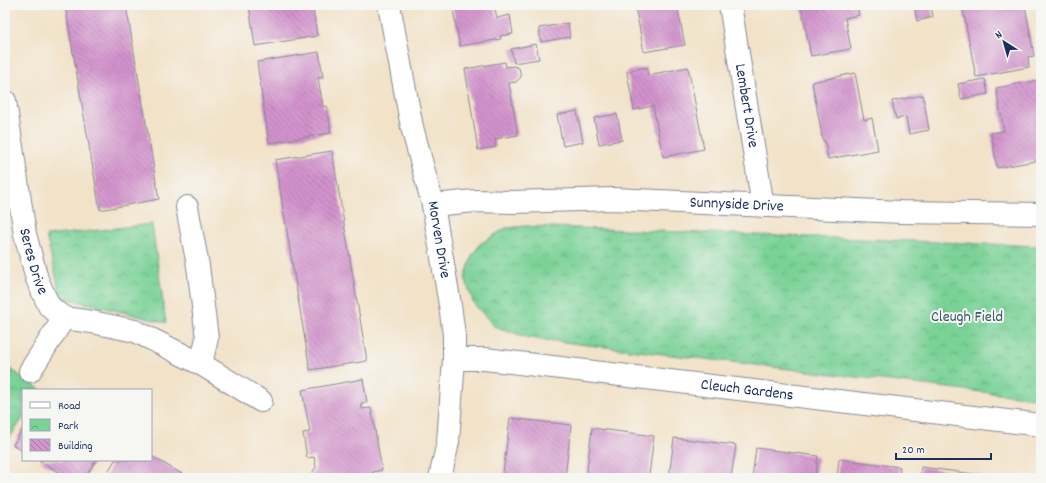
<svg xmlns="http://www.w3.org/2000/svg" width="1046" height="483" font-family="Dekko,sans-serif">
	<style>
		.park { fill: url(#park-crowns); stroke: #4a807a }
		.building { fill: url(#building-back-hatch) }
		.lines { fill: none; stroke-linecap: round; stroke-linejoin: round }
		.minor-casing { stroke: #868893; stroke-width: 24 }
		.minor { stroke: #fff; stroke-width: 22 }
		.labels { text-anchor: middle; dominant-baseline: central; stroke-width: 4; stroke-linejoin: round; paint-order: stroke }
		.street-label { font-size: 16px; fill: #1b2f5e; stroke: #f6f6f2 }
		.park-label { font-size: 16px; fill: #33586c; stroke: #f6f6f2 }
	</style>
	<defs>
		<pattern id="park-crowns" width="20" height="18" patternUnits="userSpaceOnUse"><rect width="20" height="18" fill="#7ad297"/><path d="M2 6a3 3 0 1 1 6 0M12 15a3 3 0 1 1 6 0" fill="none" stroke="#63ab7e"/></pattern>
		<pattern id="building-back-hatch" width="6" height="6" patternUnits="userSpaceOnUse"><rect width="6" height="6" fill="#d393cc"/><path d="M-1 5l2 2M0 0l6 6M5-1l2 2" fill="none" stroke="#aa78a9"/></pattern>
	</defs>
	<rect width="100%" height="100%" fill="#f6f6f2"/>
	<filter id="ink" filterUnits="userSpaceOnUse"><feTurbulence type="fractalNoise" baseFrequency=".025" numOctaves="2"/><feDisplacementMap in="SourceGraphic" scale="8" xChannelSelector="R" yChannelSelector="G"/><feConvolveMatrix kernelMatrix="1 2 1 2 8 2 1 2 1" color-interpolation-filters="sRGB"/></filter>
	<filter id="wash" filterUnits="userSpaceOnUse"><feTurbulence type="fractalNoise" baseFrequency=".012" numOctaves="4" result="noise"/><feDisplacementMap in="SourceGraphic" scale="16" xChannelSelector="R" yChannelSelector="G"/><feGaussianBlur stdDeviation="0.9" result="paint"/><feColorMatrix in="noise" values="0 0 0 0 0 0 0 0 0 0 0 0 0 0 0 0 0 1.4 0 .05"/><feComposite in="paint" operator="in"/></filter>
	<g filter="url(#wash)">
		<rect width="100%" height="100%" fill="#f2e2c8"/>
		<path class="park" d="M 152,224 L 166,323 L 61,297 L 46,236 Z
			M 526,226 L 1041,246 L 1041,399 L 529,338 L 494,326 L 474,304 L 465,278 L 472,256 L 480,244 L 506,228 Z
			M 5,365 L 41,390 L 23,390 L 23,418 L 5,445 Z"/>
		<g id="blocks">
			<path class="building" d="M 65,5 L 126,5 L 159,199 L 100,210 Z
				M 249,5 L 307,5 L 308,10 L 313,9 L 317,36 L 255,46 Z
				M 452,5 L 494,5 L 497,18 L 510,15 L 513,34 L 500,36 L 501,39 L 460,46 Z
				M 635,5 L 677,5 L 685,45 L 644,52 Z
				M 801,5 L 857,5 L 859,15 L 845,18 L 851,49 L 811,56 Z
				M 914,5 L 931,5 L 933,17 L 917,21 Z
				M 962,5 L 1025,5 L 1034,56 L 1028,57 L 1029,67 L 976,77 Z
				M 568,23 L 570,37 L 541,42 L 539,28 Z
				M 536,44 L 539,59 L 514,63 L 511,49 Z
				M 319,52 L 323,77 L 318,78 L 323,107 L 327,106 L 331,133 L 269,143 L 257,62 Z
				M 505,62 L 506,67 L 513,66 L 519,68 L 521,77 L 516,82 L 509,83 L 518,135 L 495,139 L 496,147 L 478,150 L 465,69 Z
				M 646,67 L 648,75 L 688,67 L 704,149 L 663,157 L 653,106 L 634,110 L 628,78 L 627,71 Z
				M 855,73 L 864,120 L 872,118 L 878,150 L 828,159 L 825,141 L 823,141 L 812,82 Z
				M 985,79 L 988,94 L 961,99 L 958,84 Z
				M 1039,80 L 1041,89 L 1041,160 L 997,168 L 991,133 L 1004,131 L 996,88 Z
				M 923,95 L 929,130 L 909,134 L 906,117 L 896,119 L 892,101 Z
				M 577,111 L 583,142 L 563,146 L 557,115 Z
				M 617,114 L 622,140 L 599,144 L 594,118 Z
				M 332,151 L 367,361 L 310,370 L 275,160 Z
				M 363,379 L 367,402 L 361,403 L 362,409 L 371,408 L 382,470 L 373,472 L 374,478 L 309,478 L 316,467 L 314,457 L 307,458 L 303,433 L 310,432 L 302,390 Z
				M 510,418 L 571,425 L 565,478 L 534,478 L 503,474 Z
				M 23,428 L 23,451 L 13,445 Z
				M 592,428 L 654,436 L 649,475 L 654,476 L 654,478 L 586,478 Z
				M 674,438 L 736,445 L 731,478 L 669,478 Z
				M 756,448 L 818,456 L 815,478 L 752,478 Z
				M 151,456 L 189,478 L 104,478 L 115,460 L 151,460 Z
				M 839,459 L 900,467 L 899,478 L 837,478 Z
				M 39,460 L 96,460 L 85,478 L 68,478 Z
				M 921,467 L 981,475 L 980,478 L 920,478 Z"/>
		</g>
	</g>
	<g filter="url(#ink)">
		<use href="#blocks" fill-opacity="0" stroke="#868893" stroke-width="1"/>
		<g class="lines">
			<g class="minor-casing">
				<g id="minor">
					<path id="s1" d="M 389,5 L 412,127 L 433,205 L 450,305 L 454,335 L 454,359 L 448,442 L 440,478"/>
					<path id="s2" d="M 730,5 L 763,206"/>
					<path id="s3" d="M 5,101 L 25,234 L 37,279 L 49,306 L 64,318 L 92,322 L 135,331 L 201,364 L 261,401"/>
					<path id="s4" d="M 433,205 L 475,201 L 512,202 L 614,199 L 901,212 L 1041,214"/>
					<path d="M 187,207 L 198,266 L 207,338 L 201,364"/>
					<path id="s5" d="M 454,359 L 485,359 L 1041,425"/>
					<path d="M 30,371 L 64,318"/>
				</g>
			</g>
			<use href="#minor" class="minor"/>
		</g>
	</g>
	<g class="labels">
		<g class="street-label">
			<text stroke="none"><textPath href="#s2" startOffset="102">Lembert Drive</textPath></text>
			<text stroke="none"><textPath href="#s4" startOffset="304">Sunnyside Drive</textPath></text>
			<text stroke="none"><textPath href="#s1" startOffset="240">Morven Drive</textPath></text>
			<text stroke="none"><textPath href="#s3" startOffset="163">Seres Drive</textPath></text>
			<text stroke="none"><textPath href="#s5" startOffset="295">Cleuch Gardens</textPath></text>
		</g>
		<g class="park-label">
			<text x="967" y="317">Cleugh Field</text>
		</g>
	</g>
	<rect width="1046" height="483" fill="none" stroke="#f6f6f2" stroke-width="20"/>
	<rect x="22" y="389" width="130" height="72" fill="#f6f6f2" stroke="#9ea6b7"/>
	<rect x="30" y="402" width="20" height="6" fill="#ffffff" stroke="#9ea6b7"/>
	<text x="58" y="409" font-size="12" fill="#1b2f5e">Road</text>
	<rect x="30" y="419" width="20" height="12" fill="url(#park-crowns)" stroke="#9ea6b7"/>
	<text x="58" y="429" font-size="12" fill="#1b2f5e">Park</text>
	<rect x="30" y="439" width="20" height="12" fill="url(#building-back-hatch)" stroke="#9ea6b7"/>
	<text x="58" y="449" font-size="12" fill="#1b2f5e">Building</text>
	<g transform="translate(1004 42) rotate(323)" stroke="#f6f6f2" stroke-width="3" paint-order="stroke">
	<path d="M0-3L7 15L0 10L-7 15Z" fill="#1b2f5e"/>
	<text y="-6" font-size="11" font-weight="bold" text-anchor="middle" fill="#1b2f5e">N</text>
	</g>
	<path d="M896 453v6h95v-6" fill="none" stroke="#1b2f5e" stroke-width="2"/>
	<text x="902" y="453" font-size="12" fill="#1b2f5e" stroke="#f6f6f2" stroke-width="3" paint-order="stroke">20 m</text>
</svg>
